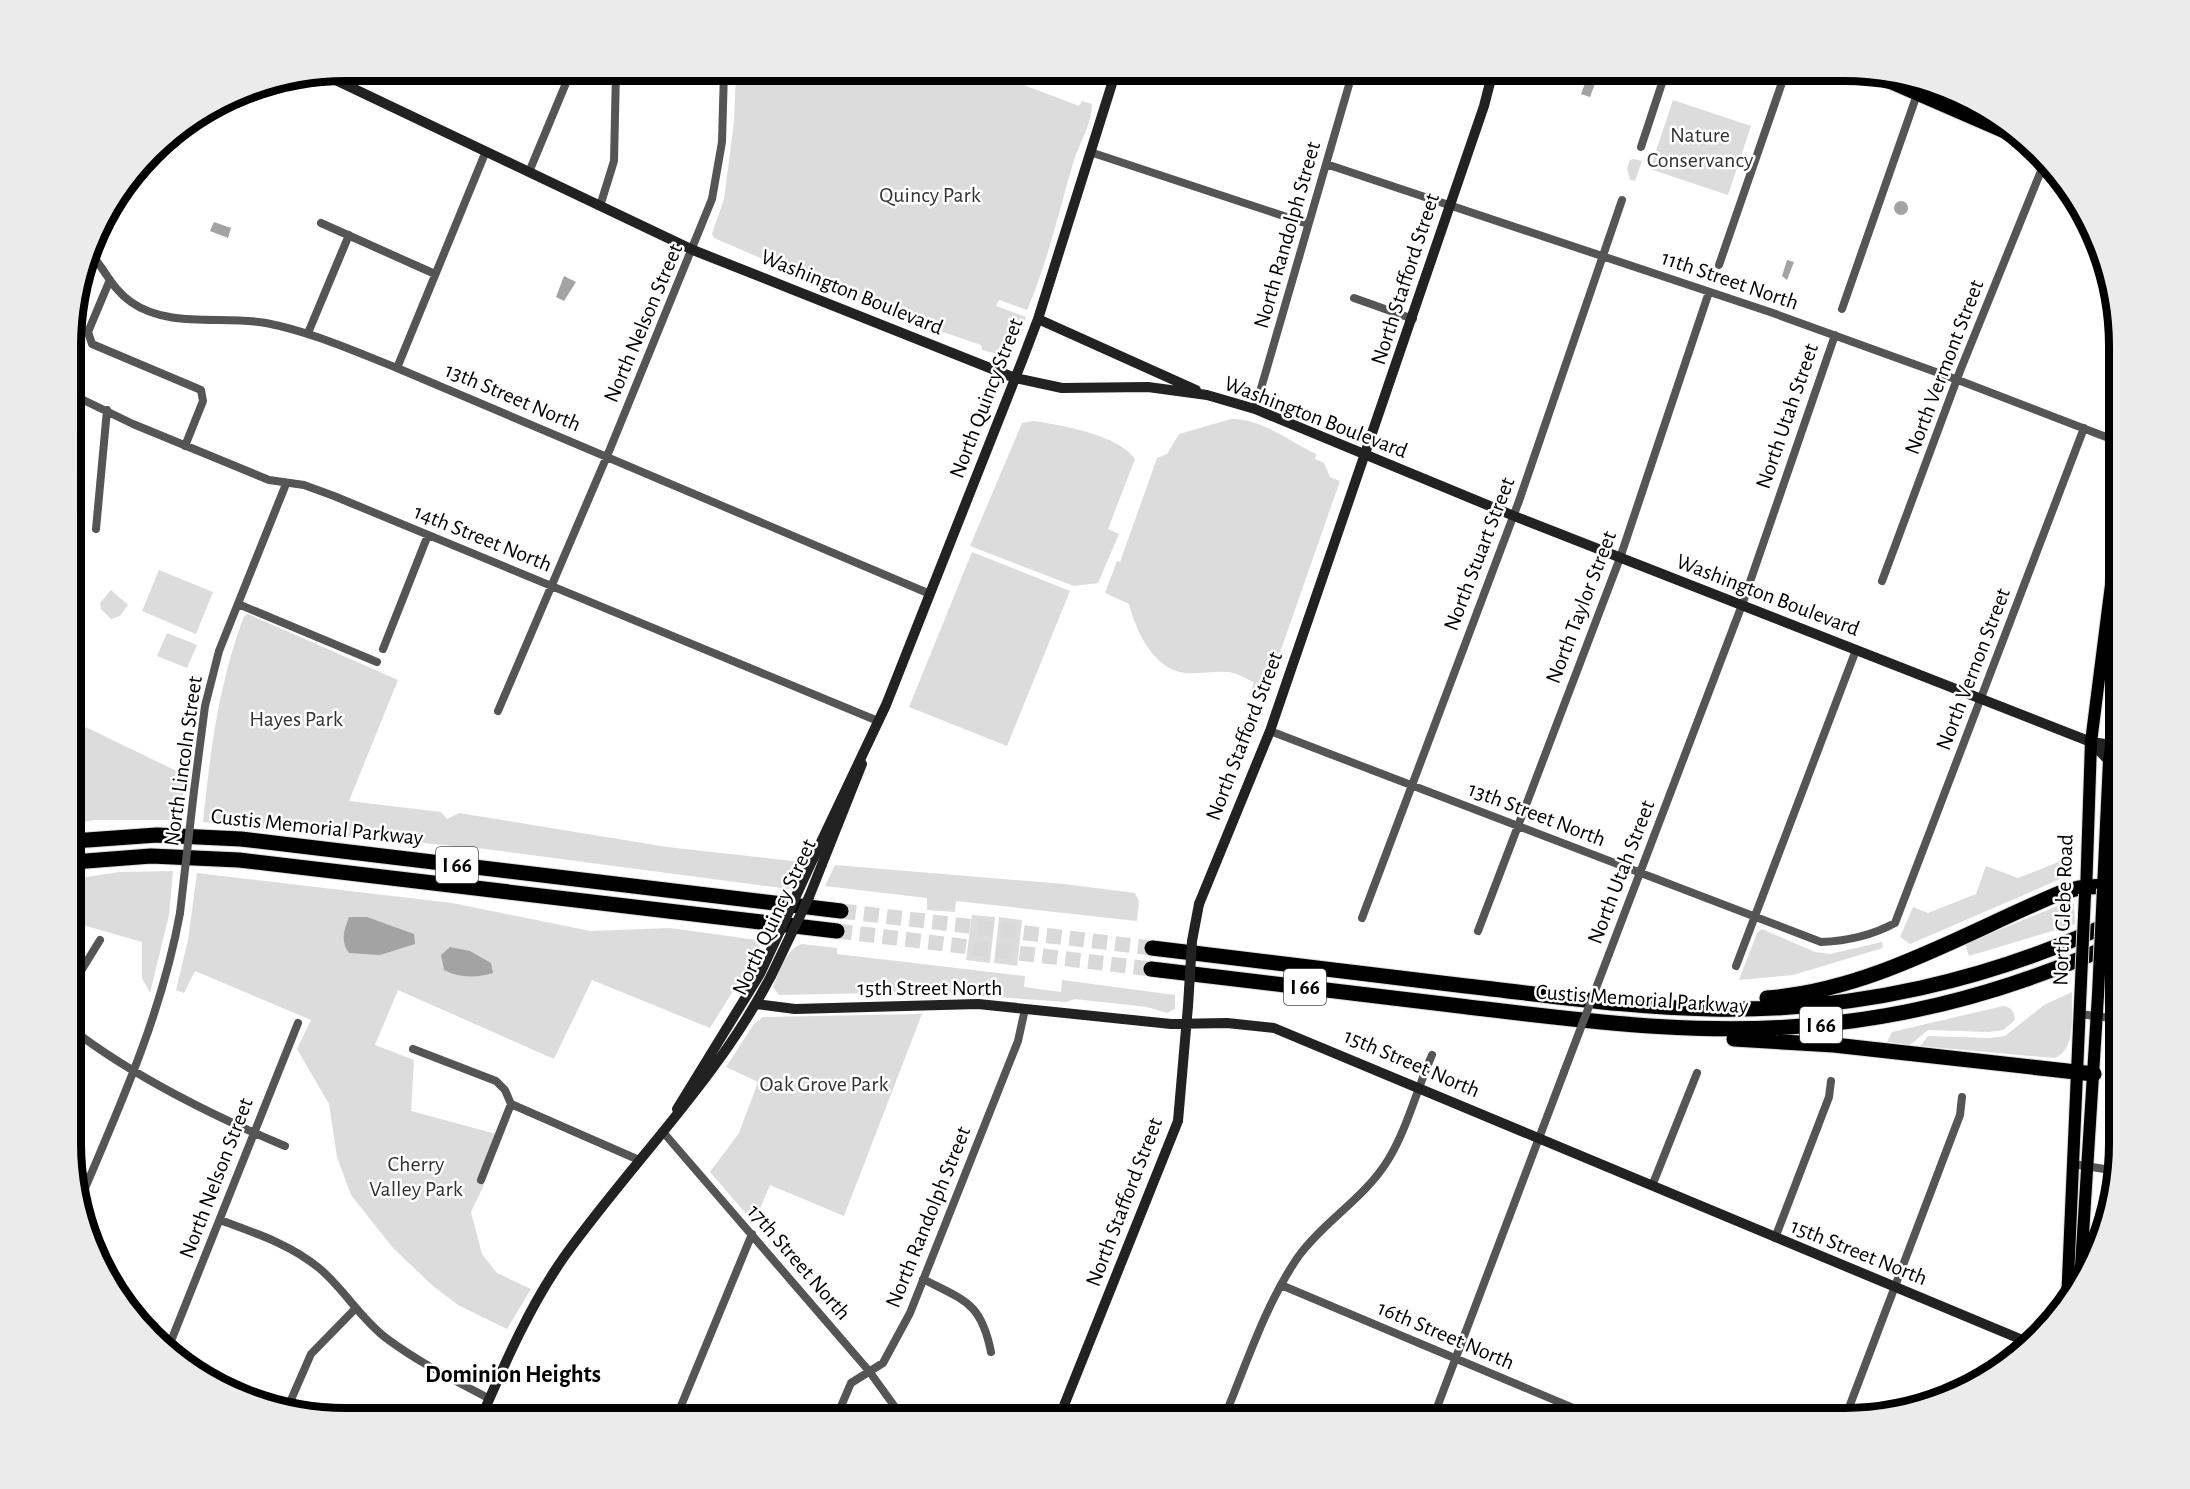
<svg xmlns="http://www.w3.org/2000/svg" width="2190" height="1489" font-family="'Alegreya Sans',sans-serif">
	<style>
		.green { fill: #dcdcdc }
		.water { fill: #a3a3a3 }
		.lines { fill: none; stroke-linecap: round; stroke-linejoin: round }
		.highway-tunnel { stroke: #d9d9d9; stroke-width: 15; stroke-dasharray: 15 8; stroke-linecap: butt }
		.primary-casing { stroke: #dbdbdb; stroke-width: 14 }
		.highway-casing { stroke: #dbdbdb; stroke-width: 17 }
		.street { stroke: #555; stroke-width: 8 }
		.secondary { stroke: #222; stroke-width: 10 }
		.primary { stroke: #000; stroke-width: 12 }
		.highway { stroke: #000; stroke-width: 15 }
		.primary-bridge-casing { stroke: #dbdbdb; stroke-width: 14; stroke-linecap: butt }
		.street-bridge { stroke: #555; stroke-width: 8 }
		.secondary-bridge { stroke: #222; stroke-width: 10 }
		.primary-bridge { stroke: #000; stroke-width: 12 }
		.labels { text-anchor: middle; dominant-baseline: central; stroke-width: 5; stroke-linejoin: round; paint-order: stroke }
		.shield { fill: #fff; stroke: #4c4c4c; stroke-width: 1.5 }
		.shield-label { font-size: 21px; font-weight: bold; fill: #000 }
		.park-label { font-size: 22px; fill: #333; stroke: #fff }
		.street-label { font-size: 22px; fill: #000; stroke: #fff }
		.neighbourhood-label { font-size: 24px; font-weight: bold; fill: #000; stroke: #fff }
		.rim { fill: none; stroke: #000; stroke-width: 8 }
	</style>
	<rect width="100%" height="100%" fill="#fff"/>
	<path class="green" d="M 736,71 L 1006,71 L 1008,79 L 1079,106 L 1082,101 L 1092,104 C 1092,123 1080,142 1074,160 C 1059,210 1048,262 1027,310 L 999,300 L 996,306 L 1026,317 L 1009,357 L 982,350 L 981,345 L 893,315 L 714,238 L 712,234 L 724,199 L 734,122 Z
		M 1673,100 L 1751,126 L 1728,195 L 1650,169 Z
		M 1634,159 L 1642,161 L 1635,181 L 1630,180 L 1627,169 L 1630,160 Z
		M 1231,419 C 1264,419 1287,441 1316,454 L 1315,459 L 1324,463 L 1330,477 L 1340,481 L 1283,644 L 1260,699 L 1249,695 L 1254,682 C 1246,679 1236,672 1227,672 C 1214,671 1199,674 1185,673 C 1153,669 1136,631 1129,604 L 1105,593 L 1117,561 L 1120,562 L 1157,458 L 1167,454 L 1179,434 Z
		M 1033,421 C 1061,425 1119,435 1135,459 L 1108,529 L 1119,534 L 1098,583 L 1074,586 L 970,546 L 1022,423 Z
		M 972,552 L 1070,591 L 1007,746 L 909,707 Z
		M 159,570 L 213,592 L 196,634 L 142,611 Z
		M 111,590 L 128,605 L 120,616 L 111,619 L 101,609 L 100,603 Z
		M 248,614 L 398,680 L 349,801 L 441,812 L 447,819 L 459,813 L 667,847 L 802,862 L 789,889 L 486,849 L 203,822 C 210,752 219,682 244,616 Z
		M 167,633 L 197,645 L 187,668 L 157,656 Z
		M 73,721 L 187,776 L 178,820 L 95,820 L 73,824 Z
		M 2066,859 L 2068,872 L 2058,880 L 1910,944 L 1900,937 L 1913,907 L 1928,913 L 1976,894 L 1986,866 L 2018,878 Z
		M 2119,861 L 2119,908 L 2114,910 L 2114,885 Z
		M 835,865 L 1064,884 L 1135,893 L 1139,901 L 1137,921 L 956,901 L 955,912 L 927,910 L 927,898 L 825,886 Z
		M 173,871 L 169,915 L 150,993 L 142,978 L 142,942 L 79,924 L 73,925 L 73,879 L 120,872 Z
		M 197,873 L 452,903 L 590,931 L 670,928 L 764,941 L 710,1028 L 592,980 L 554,1059 L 398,990 L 375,1045 L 414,1060 L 411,1111 L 496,1134 L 478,1181 L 484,1185 L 471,1212 L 482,1254 L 497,1273 L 531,1289 L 507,1329 L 458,1305 L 433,1286 L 393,1248 L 351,1195 L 337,1157 L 329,1104 L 297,1049 L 311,1020 L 195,971 L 184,993 L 176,990 L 188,940 Z
		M 2067,902 L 2074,904 L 2075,924 L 1969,956 L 1965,944 Z
		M 972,915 L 995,917 L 990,963 L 966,960 Z
		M 999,917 L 1022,920 L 1017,966 L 994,963 Z
		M 1762,929 L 1815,952 L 1830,954 L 1882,942 L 1883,948 L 1793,975 L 1739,980 L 1757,933 Z
		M 802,944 L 837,948 L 837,954 L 1025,976 L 1024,987 L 1061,992 L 1062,980 L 1175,995 L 1175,1009 L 1167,1013 L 1147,1007 L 1075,999 L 1066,1002 L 927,992 L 779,995 L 773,987 C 779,972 786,949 802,944 Z
		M 2119,963 L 2119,992 L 2107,997 L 2110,967 Z
		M 2072,992 C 2071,1013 2077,1049 2055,1058 L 1920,1046 L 1928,1036 L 1990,1038 L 2005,1036 L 2044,1005 Z
		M 2003,1006 C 2012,1007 2014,1012 2015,1020 L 2003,1030 L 1989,1032 L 1928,1030 L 1910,1045 L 1887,1042 L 1892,1032 Z
		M 922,1014 L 844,1216 L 770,1185 L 754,1223 L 710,1172 L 739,1133 L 758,1082 L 726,1067 L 754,1024 L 763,1017 Z"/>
	<path class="water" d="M 1587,78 L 1596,81 L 1590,97 L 1581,94 Z
		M1894 208a7 7 0 1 1 14 0a7 7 0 1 1-14 0Z
		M 214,222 L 231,228 L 228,238 L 210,231 Z
		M 1787,260 L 1794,262 L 1787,280 L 1782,276 Z
		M 564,276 L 576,282 L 564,301 L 556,297 Z
		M 349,917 L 367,917 L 414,934 L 415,944 L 380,955 L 349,953 C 340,941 344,930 349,917 Z
		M 450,947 L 470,951 L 491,963 L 493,973 C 477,978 459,978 444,970 L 441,955 Z"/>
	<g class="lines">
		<path class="highway-tunnel" d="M 841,911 L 1152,948
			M 837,931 L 1151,969"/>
		<g class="primary-casing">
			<path id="primary" d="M 1872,75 L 2017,138
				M 2103,889 L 2109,761 L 2119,690
				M 2086,894 L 2091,742 L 2119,522
				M 2080,1282 L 2098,995
				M 2067,1302 L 2080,1004"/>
		</g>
		<g class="highway-casing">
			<path id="highway" d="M 73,841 L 157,835 L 241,839 L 841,911
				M 73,862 L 151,856 L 239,860 L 837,931
				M 1152,948 C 1257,961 1362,973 1466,986 C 1548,995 1630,1008 1712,1009 C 1851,1012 1994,980 2119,919
				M 1151,969 C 1254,981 1357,993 1460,1006 C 1585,1021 1709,1038 1835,1023 C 1933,1012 2029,983 2119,942
				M 1767,998 C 1872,990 1964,933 2060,893 L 2079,888 L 2103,886
				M 1734,1039 L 1834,1045 L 2094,1074"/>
		</g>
		<path class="street" d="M 1641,147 L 1666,71
			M 1090,152 L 1308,224
			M 1326,164 L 1770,312 L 1958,380 L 2119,442
			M 529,172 L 571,71
			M 600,206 L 614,161 L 616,71
			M 321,223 L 435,274
			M 90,253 C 105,269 112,289 131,302 C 169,329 223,315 266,323 C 312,332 354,351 397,368 L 930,594
			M 1719,265 L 1786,71
			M 109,282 L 88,332 L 92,344 L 201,390 L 203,401 L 185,446
			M 1354,298 L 1413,319
			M 1842,309 L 1921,83
			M 308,333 L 349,235
			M 397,368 L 486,151
			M 73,395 L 133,424 L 269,480 L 304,485 L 334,496 L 878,721
			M 1255,409 L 1353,71
			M 96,529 L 107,410
			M 1882,581 L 1960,371 L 2043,166
			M 238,604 L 377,662
			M 383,649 L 428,535
			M 498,711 L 610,449 L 712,199 L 722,142 L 724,71
			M 1270,731 L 1821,942 C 1847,941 1871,936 1895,923 L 2084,428
			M 194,791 L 205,706 L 219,651 L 286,484
			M 1362,918 L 1519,501 L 1622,200
			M 1478,931 L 1620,558 L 1709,292
			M 1609,954 L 1742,605 L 1835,335
			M 1736,966 L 1856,650
			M 73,984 L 100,940
			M 2080,1014 L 2119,1019
			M 73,1030 C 133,1076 215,1117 285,1146
			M 413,1049 L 496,1081 L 505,1090 L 511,1104 L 639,1160
			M 663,1132 L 869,1371 L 903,1418
			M 2073,1164 L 2117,1171
			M 481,1180 L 511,1104
			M 1652,1186 L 1697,1073
			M 80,1200 C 120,1106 162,1013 180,913
			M 220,1220 C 255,1233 290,1244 319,1268 C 344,1289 360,1318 386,1338 C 418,1362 454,1380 490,1399
			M 1775,1238 L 1829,1097 L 1831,1081
			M 923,1279 C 965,1301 981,1302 991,1352
			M 1281,1285 L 1597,1418
			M 169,1346 L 298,1023
			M 287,1409 L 311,1354 L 355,1309
			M 676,1418 L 752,1234
			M 836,1418 L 851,1383 L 883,1363 L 910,1313 L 1018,1041 L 1025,1009
			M 1224,1418 C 1246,1365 1265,1305 1298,1257 C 1324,1221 1364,1199 1388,1160 C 1407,1129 1417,1089 1432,1055
			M 1433,1418 L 1564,1072
			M 1845,1418 L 1960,1115 L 1962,1097"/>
		<path class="secondary" d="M 325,75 L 693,250 L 1015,378 L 1062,388 L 1148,387 L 1207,395 L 1255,409 L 1514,516 L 2091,742 L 2119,746
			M 1038,319 L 1196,390
			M 2091,742 L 2109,761 L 2119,765
			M 813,859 L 886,705 L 1022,361 L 1038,319 L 1116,71
			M 809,897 L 862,764
			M 1199,904 L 1270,731 L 1484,106 L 1493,71
			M 756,1004 L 795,1009 L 978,1004 L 1171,1024 L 1227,1023 L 1274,1028 L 2025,1341
			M 677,1109 L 760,974 L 780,931
			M 481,1418 C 505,1363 529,1307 564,1257 C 632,1162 717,1080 771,976
			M 1059,1418 L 1178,1121 L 1188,1006"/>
		<use href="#primary" class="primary"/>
		<use href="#highway" class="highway"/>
		<g class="primary-bridge-casing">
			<path id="primary-bridge" d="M 2098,995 L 2103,889
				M 2080,1004 L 2085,894"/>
		</g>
		<path class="street-bridge" d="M 180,913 L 194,791
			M 1564,1072 L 1609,954"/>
		<path class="secondary-bridge" d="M 780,931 L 813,859
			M 771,976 L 809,897
			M 1188,1006 L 1192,941 L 1199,904"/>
		<use href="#primary-bridge" class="primary-bridge"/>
	</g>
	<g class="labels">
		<g class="shield">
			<rect x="436" y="847" width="42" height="36" rx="4.5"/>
			<rect x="1284" y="969" width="42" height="36" rx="4.5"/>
			<rect x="1800" y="1007" width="42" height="36" rx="4.5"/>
		</g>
		<g class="shield-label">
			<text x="457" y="865">I 66</text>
			<text x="1305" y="987">I 66</text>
			<text x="1821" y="1025">I 66</text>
		</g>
		<g class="park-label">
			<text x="1700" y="135">Nature<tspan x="1700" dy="25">Conservancy</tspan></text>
			<text x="930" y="195">Quincy Park</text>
			<text x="296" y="719">Hayes Park</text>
			<text x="824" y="1084">Oak Grove Park</text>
			<text x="416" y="1164">Cherry<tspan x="416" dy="25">Valley Park</tspan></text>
		</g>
		<g class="street-label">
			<text transform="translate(1287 235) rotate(-74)">North Randolph Street</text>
			<text transform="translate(1405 279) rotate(-72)">North Stafford Street</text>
			<text transform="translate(1730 280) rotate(19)">11th Street North</text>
			<text transform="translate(852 292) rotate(22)">Washington Boulevard</text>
			<text transform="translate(643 323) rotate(-67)">North Nelson Street</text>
			<text transform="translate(1944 367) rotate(-69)">North Vermont Street</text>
			<text transform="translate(513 397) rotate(23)">13th Street North</text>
			<text transform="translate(986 398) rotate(-69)">North Quincy Street</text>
			<text transform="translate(1787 416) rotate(-71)">North Utah Street</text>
			<text transform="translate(1316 417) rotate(21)">Washington Boulevard</text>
			<text transform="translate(483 538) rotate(22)">14th Street North</text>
			<text transform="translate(1479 554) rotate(-69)">North Stuart Street</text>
			<text transform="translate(1768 595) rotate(21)">Washington Boulevard</text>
			<text transform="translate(1581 607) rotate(-69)">North Taylor Street</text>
			<text transform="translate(1973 669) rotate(-69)">North Vernon Street</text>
			<text transform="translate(1244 736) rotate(-69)">North Stafford Street</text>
			<text transform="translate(183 761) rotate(-82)">North Lincoln Street</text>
			<text transform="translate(1537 814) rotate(21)">13th Street North</text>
			<text transform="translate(317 827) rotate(6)">Custis Memorial Parkway</text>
			<text transform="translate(1621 872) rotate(-69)">North Utah Street</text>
			<text transform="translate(2063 910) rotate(-88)">North Glebe Road</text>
			<text transform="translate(774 917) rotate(-65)">North Quincy Street</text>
			<text x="930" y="988">15th Street North</text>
			<text transform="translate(1642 999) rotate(4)">Custis Memorial Parkway</text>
			<text transform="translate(1412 1063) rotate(23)">15th Street North</text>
			<text transform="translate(216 1178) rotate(-69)">North Nelson Street</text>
			<text transform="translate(1124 1202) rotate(-69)">North Stafford Street</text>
			<text transform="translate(928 1217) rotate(-68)">North Randolph Street</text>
			<text transform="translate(1859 1252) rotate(22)">15th Street North</text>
			<text transform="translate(799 1262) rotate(49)">17th Street North</text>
			<text transform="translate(1446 1335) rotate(23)">16th Street North</text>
		</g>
		<g class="neighbourhood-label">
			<text x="513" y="1375">Dominion Heights</text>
		</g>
	</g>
	<path d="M0 0H2190V1489H0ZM346 81H1844A265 265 0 0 1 2109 346V1143A265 265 0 0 1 1844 1408H346A265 265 0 0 1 81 1143V346A265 265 0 0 1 346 81Z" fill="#ebebeb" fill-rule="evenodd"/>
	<path class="rim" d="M346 81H1844A265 265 0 0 1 2109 346V1143A265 265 0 0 1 1844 1408H346A265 265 0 0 1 81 1143V346A265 265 0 0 1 346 81Z"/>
</svg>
